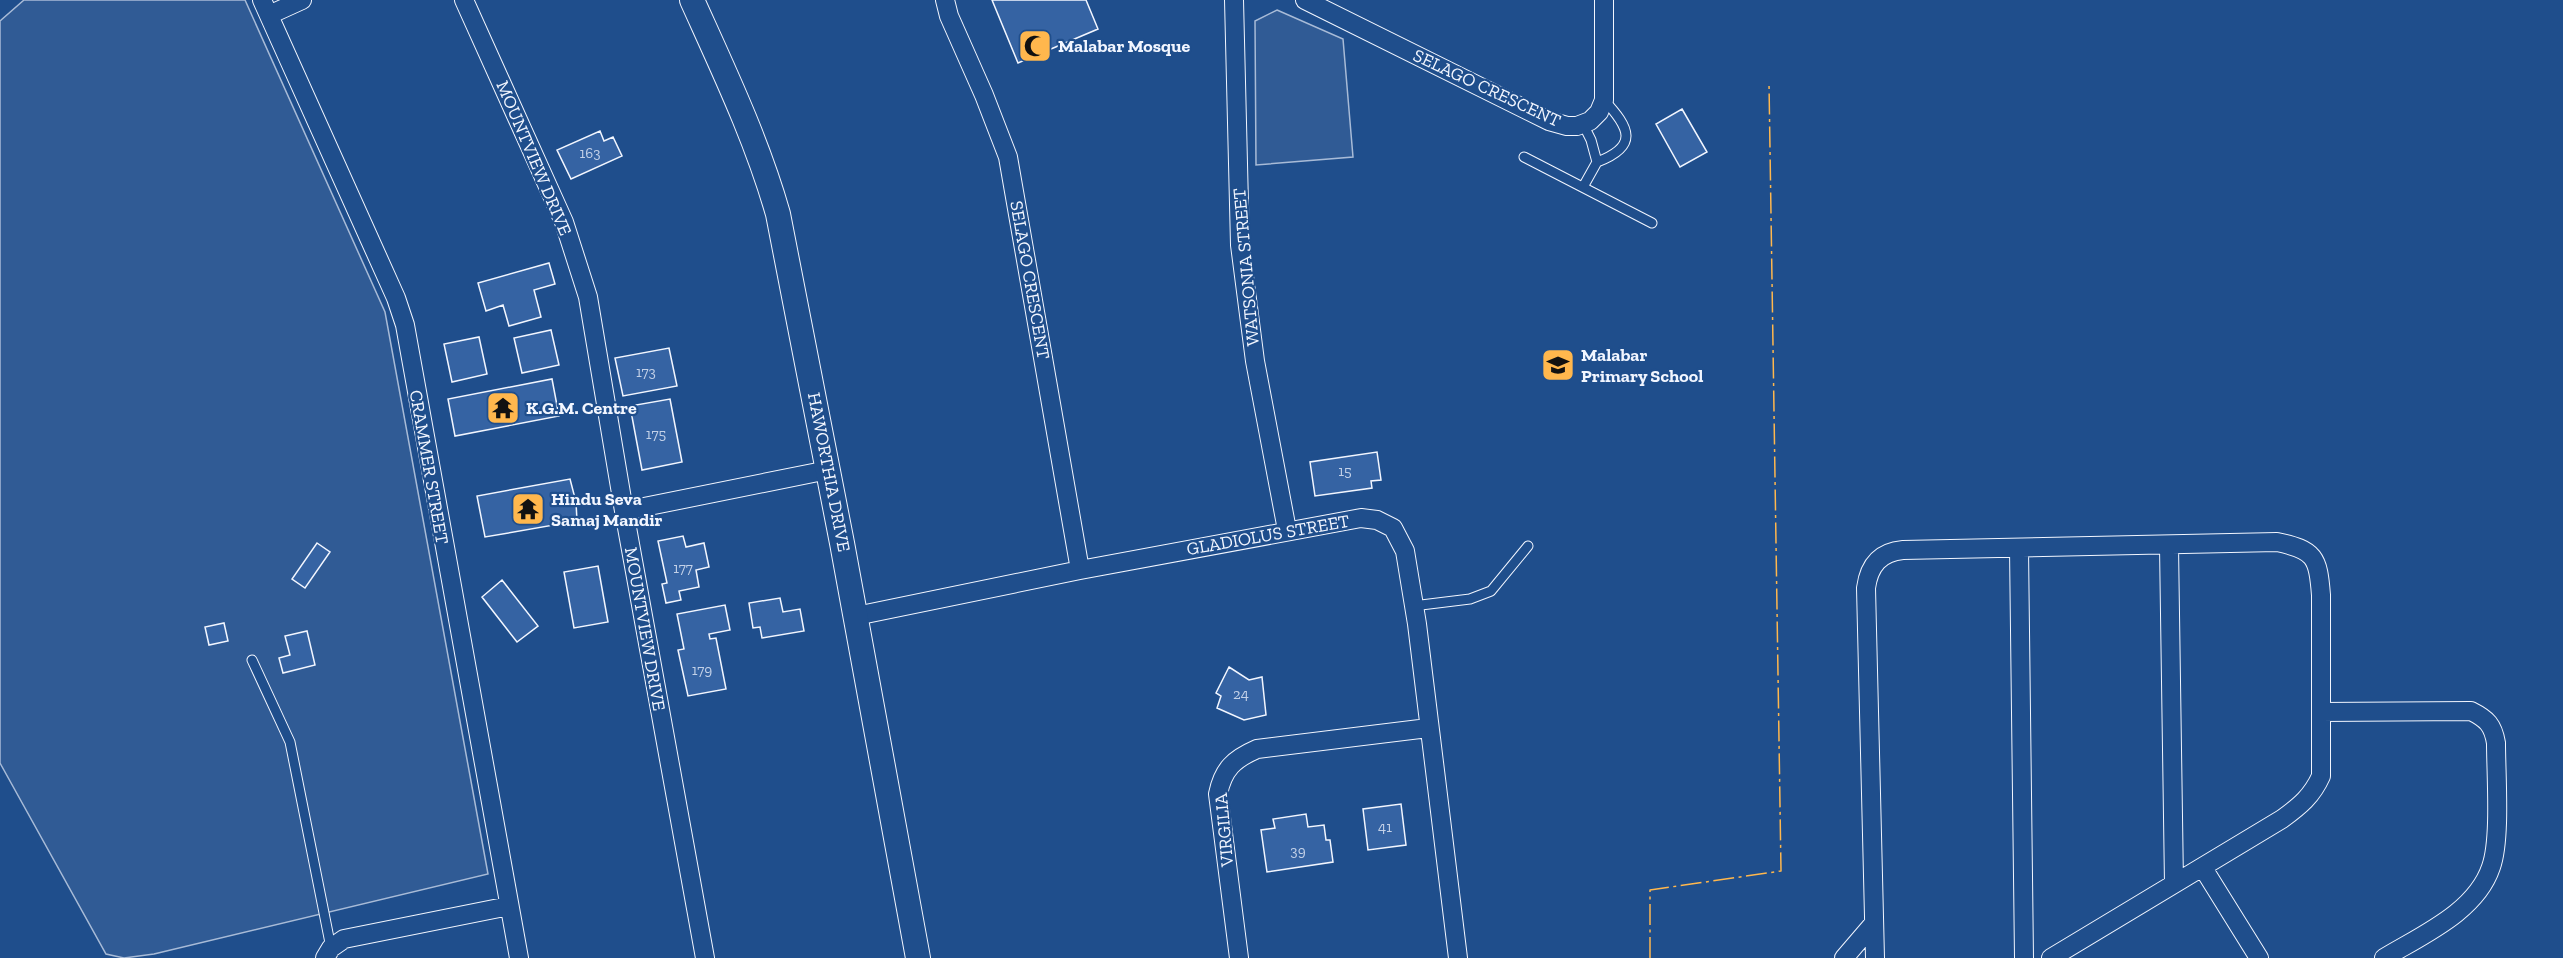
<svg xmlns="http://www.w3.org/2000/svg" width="2563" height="958" font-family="'Zilla Slab',serif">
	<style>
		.built { fill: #305b95; stroke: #a8bbd7; stroke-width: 1.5 }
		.building { fill: #3563a3; stroke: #f2f6ff; stroke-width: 1.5 }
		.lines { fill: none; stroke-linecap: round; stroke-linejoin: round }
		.lane-casing { stroke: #f2f6ff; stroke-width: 11 }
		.street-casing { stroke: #f2f6ff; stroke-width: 20 }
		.secondary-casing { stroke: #f2f6ff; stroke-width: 26 }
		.lane { stroke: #1f4e8c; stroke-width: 9 }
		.street { stroke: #1f4e8c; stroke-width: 18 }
		.secondary { stroke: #1f4e8c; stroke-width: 24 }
		.power { stroke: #ffb74d; stroke-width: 1.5; stroke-dasharray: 21 4.5 3 4.5; stroke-linecap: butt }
		.labels { text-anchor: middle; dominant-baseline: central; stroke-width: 4.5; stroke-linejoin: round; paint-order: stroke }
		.number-label { font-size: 15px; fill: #c3d1e8 }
		.poi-label { font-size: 18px; font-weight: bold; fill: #f2f6ff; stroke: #1f4e8c; text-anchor: start }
		.street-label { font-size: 18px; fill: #f2f6ff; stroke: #1f4e8c }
	</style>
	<rect width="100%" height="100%" fill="#1f4e8c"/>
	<path class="built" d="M 24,0 L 245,0 L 385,312 L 488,874 L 154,954 L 124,958 L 106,954 L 0,763 L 0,21 Z
		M 1277,10 L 1343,39 L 1353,157 L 1256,165 L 1255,21 Z"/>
	<path class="building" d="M 992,0 L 1086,0 L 1098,29 L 1018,63 Z
		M 1682,109 L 1707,152 L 1680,167 L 1656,124 Z
		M 600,131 L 604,141 L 613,137 L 622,156 L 571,179 L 557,150 Z
		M 549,263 L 555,284 L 534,290 L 541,317 L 509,326 L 503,305 L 486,311 L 478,283 Z
		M 551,330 L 559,365 L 522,373 L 514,338 Z
		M 479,337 L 487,374 L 452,382 L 444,344 Z
		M 669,348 L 677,386 L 623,396 L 615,358 Z
		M 552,379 L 559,416 L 455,436 L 448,399 Z
		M 670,399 L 682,462 L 642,470 L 630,406 Z
		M 1377,452 L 1381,480 L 1371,481 L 1372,488 L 1315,496 L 1310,462 Z
		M 570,479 L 576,502 L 577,521 L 485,537 L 477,496 Z
		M 683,536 L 686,547 L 704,543 L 709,567 L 696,570 L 699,587 L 679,591 L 681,600 L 666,603 L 662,584 L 667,583 L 658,541 Z
		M 317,543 L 330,552 L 305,588 L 292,579 Z
		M 598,566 L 608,622 L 574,628 L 564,572 Z
		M 502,580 L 538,626 L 517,642 L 482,597 Z
		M 780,598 L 783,612 L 800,609 L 804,631 L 762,638 L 760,627 L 753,628 L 749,603 Z
		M 725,605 L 730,630 L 709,634 L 710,639 L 716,638 L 726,689 L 688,696 L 678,650 L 684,649 L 677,614 Z
		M 224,623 L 228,641 L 209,645 L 205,627 Z
		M 307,631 L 315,665 L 283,673 L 279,658 L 290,655 L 285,636 Z
		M 1229,667 L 1249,680 L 1262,677 L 1266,715 L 1244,720 L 1217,708 L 1221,696 L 1216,693 Z
		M 1401,804 L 1406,845 L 1368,850 L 1363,809 Z
		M 1306,814 L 1308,827 L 1324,825 L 1326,840 L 1330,840 L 1333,862 L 1267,872 L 1261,830 L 1275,828 L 1273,819 Z"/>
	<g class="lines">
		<g class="lane-casing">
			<path id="lane" d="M 1524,157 L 1652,223
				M 1597,162 C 1639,146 1630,128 1604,100
				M 1583,187 L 1597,162 L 1591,140 L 1583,124
				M 1413,606 L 1470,599 L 1491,591 L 1528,546
				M 252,660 L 290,742 L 331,948"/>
		</g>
		<g class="street-casing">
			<path id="street" d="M 262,0 L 396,298 L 405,325 L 519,958
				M 464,0 L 564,222 L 588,297 L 624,511 L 705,958
				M 945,0 L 949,16 L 984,95 L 1008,157 L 1080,570
				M 1234,0 L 1240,245 L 1255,361 L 1287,530
				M 1305,0 L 1549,121 L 1567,126 L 1577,126 L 1590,121 L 1599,112 L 1604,100 L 1604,0
				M 269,15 L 302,0
				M 624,511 L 828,470
				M 2169,546 L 2174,884
				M 2019,549 L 2024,958
				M 856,616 L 1080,570 L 1361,518 L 1377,520 L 1393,528 L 1405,551 L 1417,624 L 1458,958
				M 2321,712 L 2471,711 C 2487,719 2493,725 2496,743 C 2496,775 2501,839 2491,867 C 2476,912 2422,935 2384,958
				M 2203,868 L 2259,958
				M 325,958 L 331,948 L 344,939 L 509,906
				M 1239,958 L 1218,794 C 1223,769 1234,759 1257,749 L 1428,728
				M 1844,958 L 1874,923
				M 1875,958 L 1866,588 C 1869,566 1880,552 1903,550 L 2277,542 C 2315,550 2318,557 2321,595 L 2321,776 C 2312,796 2300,806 2282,819 L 2051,958"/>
		</g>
		<g class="secondary-casing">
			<path id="secondary" d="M 692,0 C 724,71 757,140 778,214 L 842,543 L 918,958"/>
		</g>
		<use href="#lane" class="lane"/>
		<use href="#street" class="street"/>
		<use href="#secondary" class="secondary"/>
		<path class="power" d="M 1650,958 L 1650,890 L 1781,871 L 1769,83"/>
	</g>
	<defs>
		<g id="mosque-square" transform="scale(1.725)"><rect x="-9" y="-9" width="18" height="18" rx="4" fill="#ffb74d" stroke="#1f4e8c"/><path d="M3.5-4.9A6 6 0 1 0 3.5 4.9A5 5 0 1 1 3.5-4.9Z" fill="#111"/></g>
		<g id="school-square" transform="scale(1.725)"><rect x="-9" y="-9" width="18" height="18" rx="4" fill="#ffb74d" stroke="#1f4e8c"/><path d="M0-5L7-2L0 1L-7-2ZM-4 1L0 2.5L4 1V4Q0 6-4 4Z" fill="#111"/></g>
		<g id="temple-square" transform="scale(1.725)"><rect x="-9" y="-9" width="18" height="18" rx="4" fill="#ffb74d" stroke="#1f4e8c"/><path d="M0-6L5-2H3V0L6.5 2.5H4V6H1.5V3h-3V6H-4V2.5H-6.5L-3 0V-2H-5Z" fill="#111"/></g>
	</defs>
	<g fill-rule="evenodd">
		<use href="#mosque-square" x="1035" y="46"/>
		<use href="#school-square" x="1558" y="365"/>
		<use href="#temple-square" x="503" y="408"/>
		<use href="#temple-square" x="528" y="509"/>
	</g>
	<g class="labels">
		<g class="number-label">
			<text x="590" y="153">163</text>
			<text x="646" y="372">173</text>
			<text x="656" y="434">175</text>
			<text x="1345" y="471">15</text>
			<text x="683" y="568">177</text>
			<text x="702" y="670">179</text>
			<text x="1241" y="694">24</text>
			<text x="1385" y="827">41</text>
			<text x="1298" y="851">39</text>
		</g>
		<g class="poi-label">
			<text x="1058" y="46">Malabar Mosque</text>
			<text x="1581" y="355">Malabar<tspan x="1581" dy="21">Primary School</tspan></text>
			<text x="526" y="408">K.G.M. Centre</text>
			<text x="551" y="499">Hindu Seva<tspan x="551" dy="21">Samaj Mandir</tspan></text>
		</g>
		<g class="street-label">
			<text transform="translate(1487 88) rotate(25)">SELAGO CRESCENT</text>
			<text transform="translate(534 158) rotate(67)">MOUNTVIEW DRIVE</text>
			<text transform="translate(1246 267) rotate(-95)">WATSONIA STREET</text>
			<text transform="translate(1030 280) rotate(80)">SELAGO CRESCENT</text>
			<text transform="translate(429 467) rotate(80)">CRAMMER STREET</text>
			<text transform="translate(829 472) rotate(79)">HAWORTHIA DRIVE</text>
			<text transform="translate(1268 535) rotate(-10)">GLADIOLUS STREET</text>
			<text transform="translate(645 629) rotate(80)">MOUNTVIEW DRIVE</text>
			<text transform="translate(1224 830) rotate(-95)">VIRGILIA</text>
		</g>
	</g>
</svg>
